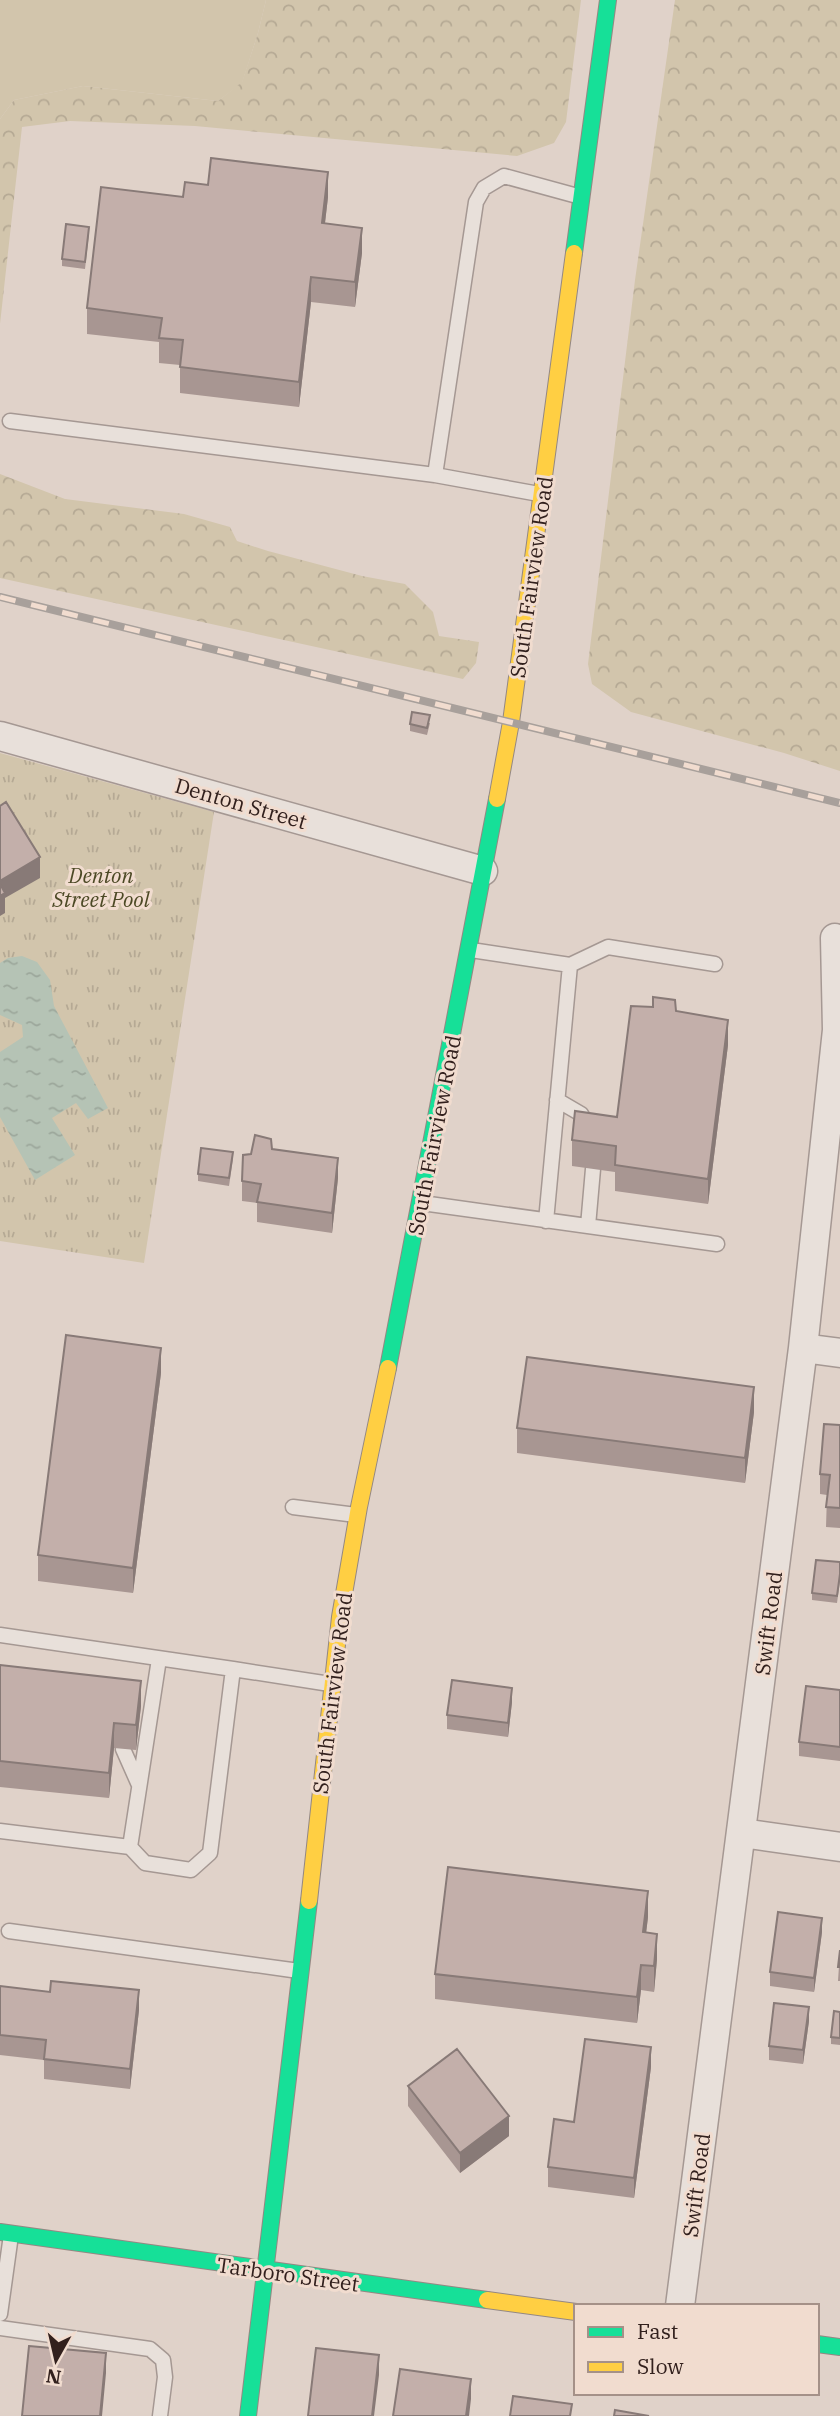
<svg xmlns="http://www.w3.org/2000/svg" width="840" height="2416" font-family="'IBM Plex Serif',serif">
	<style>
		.grass { fill: #d2c5ac }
		.forest { fill: url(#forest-crowns) }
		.park { fill: url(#park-tufts) }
		.water { fill: url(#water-ripples) }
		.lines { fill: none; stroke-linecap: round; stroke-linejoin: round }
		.lane-casing { stroke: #a59893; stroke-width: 17 }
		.street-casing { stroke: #a59893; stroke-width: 31 }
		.fast-casing { stroke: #948883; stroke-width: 18 }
		.slow-casing { stroke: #948883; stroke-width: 18 }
		.lane { stroke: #e8e0da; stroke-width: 14 }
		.street { stroke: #e8e0da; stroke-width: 28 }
		.fast { stroke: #16e098; stroke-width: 16 }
		.slow { stroke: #ffcf43; stroke-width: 16 }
		.rail-casing { stroke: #a8a09b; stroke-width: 8 }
		.rail { stroke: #f1dccf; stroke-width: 5; stroke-dasharray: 16; stroke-linecap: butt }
		.wall { fill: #a89692 }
		.shaded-wall { fill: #887a77 }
		.building { fill: #c3afaa; stroke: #887a77; stroke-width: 2 }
		.labels { text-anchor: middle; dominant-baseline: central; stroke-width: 6; stroke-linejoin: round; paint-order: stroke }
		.street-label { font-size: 21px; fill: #32201d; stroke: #f1dccf }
		.park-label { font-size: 21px; font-style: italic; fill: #4c4925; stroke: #f1dccf }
	</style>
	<defs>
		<pattern id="forest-crowns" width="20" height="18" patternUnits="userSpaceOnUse" patternTransform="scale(1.75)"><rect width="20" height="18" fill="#d2c5ac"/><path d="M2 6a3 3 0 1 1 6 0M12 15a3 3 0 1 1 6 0" fill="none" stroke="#b5a994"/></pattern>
		<pattern id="park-tufts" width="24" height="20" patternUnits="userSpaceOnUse" patternTransform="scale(1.75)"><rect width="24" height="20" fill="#d2c5ac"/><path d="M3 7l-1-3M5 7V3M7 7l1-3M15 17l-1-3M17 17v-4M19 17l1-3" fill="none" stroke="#b5a994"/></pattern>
		<pattern id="water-ripples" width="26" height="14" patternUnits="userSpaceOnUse" patternTransform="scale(1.75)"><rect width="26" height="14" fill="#b5c3b5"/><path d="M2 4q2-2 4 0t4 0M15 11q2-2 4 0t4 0" fill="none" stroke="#9ca79b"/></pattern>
	</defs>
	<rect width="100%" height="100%" fill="#e0d2c9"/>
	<path class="grass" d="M 0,0 L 266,0 L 258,33 L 242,83 L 218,101 L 83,86 L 14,100 L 0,119 Z"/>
	<path class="forest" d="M 266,0 L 581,0 L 566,122 L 554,143 L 517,156 L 195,126 L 70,121 L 22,127 L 0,324 L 0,119 L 14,100 L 83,86 L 218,101 L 242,82 L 258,33 Z
		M 675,0 L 840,0 L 840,771 L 784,753 L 631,712 L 592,684 L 588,664 L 635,280 Z
		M 0,474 L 65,499 L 184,514 L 230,527 L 237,541 L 268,551 L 362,576 L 405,584 L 433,612 L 439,636 L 479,642 L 476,663 L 463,679 L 0,578 Z"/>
	<path class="park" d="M 0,753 L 214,812 L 144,1263 L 0,1241 Z"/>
	<path class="water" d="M 22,956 L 37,962 L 50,980 L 54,1006 L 108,1108 L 88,1119 L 76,1103 L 52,1118 L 75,1155 L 35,1180 L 0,1117 L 0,1052 L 23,1037 L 22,1025 L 0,1015 L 0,963 L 8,958 Z"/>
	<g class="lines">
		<g class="lane-casing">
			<path id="lane" d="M 10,421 L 435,475
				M 539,494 L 435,475 L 476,202 L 484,188 L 504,176 L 581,197
				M 471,950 L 570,965 L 608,947 L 715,964
				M 557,1100 L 581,1114 L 588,1126
				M 422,1203 L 717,1244
				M 546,1221 L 570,965
				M 588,1226 L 593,1169
				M 293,1507 L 356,1515
				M 0,1635 L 233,1669 L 210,1853 L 191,1870 L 145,1863 L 130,1847 L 0,1831
				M 233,1669 L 330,1684
				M 123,1749 L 139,1785
				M 130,1847 L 159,1659
				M 9,1931 L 299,1971
				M 0,2314 L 11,2235
				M 0,2328 L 150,2349 L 163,2360 L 165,2377 L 160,2416"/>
		</g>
		<g class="street-casing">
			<path id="street" d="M 0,736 L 483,871
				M 803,1348 L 840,1353
				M 742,1833 L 840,1847
				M 680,2306 L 803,1348 L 837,1030 L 835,938"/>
		</g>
		<g class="fast-casing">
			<path id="fast" d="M 574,253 L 608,0
				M 388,1368 L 497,799
				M 0,2232 L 487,2300
				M 817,2344 L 840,2347
				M 248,2416 L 309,1901"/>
		</g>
		<g class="slow-casing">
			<path id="slow" d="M 497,799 L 511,722 L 574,253
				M 309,1901 L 340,1617 L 359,1507 L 388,1368
				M 487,2300 L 576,2312"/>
		</g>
		<use href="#lane" class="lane"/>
		<use href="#street" class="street"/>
		<use href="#fast" class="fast"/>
		<use href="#slow" class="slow"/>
		<g class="rail-casing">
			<path id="rail" d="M 0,597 L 840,803"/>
		</g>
		<use href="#rail" class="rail"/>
	</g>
	<path class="wall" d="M 183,197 L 328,197 L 325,223 L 362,253 L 355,307 L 311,302 L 299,407 L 180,393 L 180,365 L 159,363 L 159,342 L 87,334 L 87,308 Z
		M 89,234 L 85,269 L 62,266 L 62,259 Z
		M 430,723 L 427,735 L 410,731 L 410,724 Z
		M 676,1011 L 728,1045 L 708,1204 L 615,1191 L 615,1172 L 572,1166 L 572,1140 L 617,1117 Z
		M 272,1149 L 338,1178 L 332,1233 L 257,1222 L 257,1203 L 242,1201 L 242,1181 L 251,1154 Z
		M 233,1159 L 229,1186 L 198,1181 L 198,1174 Z
		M 161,1373 L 133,1593 L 38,1581 L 38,1555 Z
		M 754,1412 L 745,1483 L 517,1453 L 517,1428 Z
		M 840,1425 L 840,1528 L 826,1527 L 827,1495 L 820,1494 L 820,1474 Z
		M 840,1562 L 840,1581 L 837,1603 L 812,1600 L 812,1593 Z
		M 0,1665 L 141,1706 L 136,1750 L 114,1748 L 109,1798 L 0,1787 Z
		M 840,1690 L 840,1761 L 799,1756 L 799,1742 Z
		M 512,1702 L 508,1737 L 447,1729 L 447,1715 Z
		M 648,1917 L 646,1933 L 657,1959 L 654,1992 L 641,1990 L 637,2023 L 435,1999 L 435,1974 Z
		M 822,1932 L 814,1992 L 770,1986 L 770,1972 Z
		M 840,1950 L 840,1981 L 838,1981 Z
		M 0,1986 L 50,1992 L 139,2010 L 130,2089 L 44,2079 L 44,2060 L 0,2055 Z
		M 840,2012 L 840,2045 L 831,2044 L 831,2037 Z
		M 809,2021 L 803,2064 L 769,2060 L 769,2046 Z
		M 651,2067 L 634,2198 L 548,2187 L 548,2167 L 574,2122 Z
		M 408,2086 L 509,2136 L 460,2173 L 408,2106 Z"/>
	<path class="shaded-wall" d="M 328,172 L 328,197 L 322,248 L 322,223 Z
		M 362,228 L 362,253 L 355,307 L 355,282 Z
		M 311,277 L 311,302 L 299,407 L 299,382 Z
		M 40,857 L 40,878 L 5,898 L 5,913 L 0,916 L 0,881 Z
		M 728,1020 L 728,1045 L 708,1204 L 708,1179 Z
		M 338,1158 L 338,1178 L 332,1233 L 332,1213 Z
		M 161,1348 L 161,1373 L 133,1593 L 133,1568 Z
		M 754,1387 L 754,1412 L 745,1483 L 745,1458 Z
		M 141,1681 L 141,1706 L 136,1750 L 136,1725 Z
		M 512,1688 L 512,1702 L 508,1737 L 508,1723 Z
		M 114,1723 L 114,1748 L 109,1798 L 109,1773 Z
		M 648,1891 L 648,1917 L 643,1958 L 643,1932 Z
		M 822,1918 L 822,1932 L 814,1992 L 814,1978 Z
		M 657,1934 L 657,1959 L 654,1992 L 654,1966 Z
		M 641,1965 L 641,1990 L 637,2023 L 637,1997 Z
		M 139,1990 L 139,2010 L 130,2089 L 130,2069 Z
		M 809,2007 L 809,2021 L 803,2064 L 803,2050 Z
		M 651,2047 L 651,2067 L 634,2198 L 634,2178 Z
		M 509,2116 L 509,2136 L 460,2173 L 460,2153 Z
		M 106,2353 L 106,2373 L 102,2416 L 100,2416 Z
		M 379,2355 L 379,2375 L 374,2416 L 372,2416 Z
		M 471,2379 L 471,2399 L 469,2416 L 466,2416 Z"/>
	<path class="building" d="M 211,158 L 328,172 L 322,223 L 362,228 L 355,282 L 311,277 L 299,382 L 180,367 L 183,340 L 159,338 L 162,318 L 87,308 L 101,187 L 183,197 L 185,182 L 208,185 Z
		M 66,224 L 89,227 L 85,262 L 62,259 Z
		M 412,712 L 430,715 L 427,728 L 410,724 Z
		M 6,802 L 40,857 L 0,881 L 0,806 Z
		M 0,884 L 5,893 L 0,896 Z
		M 653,997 L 675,1000 L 676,1011 L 728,1020 L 708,1179 L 615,1165 L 616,1146 L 572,1140 L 575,1111 L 617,1117 L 631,1006 L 653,1007 Z
		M 255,1135 L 271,1139 L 272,1149 L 338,1158 L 332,1213 L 257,1202 L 261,1184 L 242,1181 L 243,1155 L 251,1154 Z
		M 201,1148 L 233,1152 L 229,1178 L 198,1174 Z
		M 66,1335 L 161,1348 L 133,1568 L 38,1555 Z
		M 527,1357 L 754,1387 L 745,1458 L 517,1428 Z
		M 824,1424 L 840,1425 L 840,1508 L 826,1507 L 830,1475 L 820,1474 Z
		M 816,1560 L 840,1562 L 840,1574 L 837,1596 L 812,1593 Z
		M 0,1665 L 141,1681 L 136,1725 L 114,1723 L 109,1773 L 0,1761 Z
		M 452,1680 L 512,1688 L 508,1723 L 447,1715 Z
		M 806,1686 L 840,1690 L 840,1747 L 799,1742 Z
		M 448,1867 L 648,1891 L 643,1932 L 657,1934 L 654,1966 L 641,1965 L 637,1997 L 435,1974 Z
		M 778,1912 L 822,1918 L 814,1978 L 770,1972 Z
		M 840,1950 L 840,1967 L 838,1967 Z
		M 51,1981 L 139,1990 L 130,2069 L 44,2059 L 46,2040 L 0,2035 L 0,1986 L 50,1992 Z
		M 774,2003 L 809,2007 L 803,2050 L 769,2046 Z
		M 834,2011 L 840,2012 L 840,2038 L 831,2037 Z
		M 585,2039 L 651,2047 L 634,2178 L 548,2167 L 554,2119 L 574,2122 Z
		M 457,2049 L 509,2116 L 460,2153 L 408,2086 Z
		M 29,2346 L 106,2353 L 100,2416 L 22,2416 Z
		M 316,2348 L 379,2355 L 372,2416 L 308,2416 Z
		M 400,2369 L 471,2379 L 466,2416 L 393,2416 Z
		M 513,2396 L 572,2404 L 570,2416 L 510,2416 Z
		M 615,2410 L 649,2416 L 614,2416 Z"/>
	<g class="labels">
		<g class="street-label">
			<text transform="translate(531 577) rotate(-82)">South Fairview Road</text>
			<text transform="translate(241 803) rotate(16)">Denton Street</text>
			<text transform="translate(434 1135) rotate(-79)">South Fairview Road</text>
			<text transform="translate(768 1623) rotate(-83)">Swift Road</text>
			<text transform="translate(332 1693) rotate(-83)">South Fairview Road</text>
			<text transform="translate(696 2185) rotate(-83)">Swift Road</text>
			<text transform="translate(288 2274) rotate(8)">Tarboro Street</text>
		</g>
		<g class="park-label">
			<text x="101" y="875">Denton<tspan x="101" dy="24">Street Pool</tspan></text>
		</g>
	</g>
	<rect x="574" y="2304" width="245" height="91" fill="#f1dccf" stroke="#a59188" stroke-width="2"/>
	<rect x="588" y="2327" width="35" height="10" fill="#16e098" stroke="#a59188" stroke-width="2"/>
	<text x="637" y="2339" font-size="21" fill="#32201d">Fast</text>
	<rect x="588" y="2362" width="35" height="10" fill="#ffcf43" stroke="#a59188" stroke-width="2"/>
	<text x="637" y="2374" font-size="21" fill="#32201d">Slow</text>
	<g transform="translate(56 2360) rotate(188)" stroke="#f1dccf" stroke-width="5" paint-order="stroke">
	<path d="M0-5L12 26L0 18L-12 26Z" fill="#32201d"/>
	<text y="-10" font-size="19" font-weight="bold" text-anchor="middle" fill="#32201d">N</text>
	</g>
</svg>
